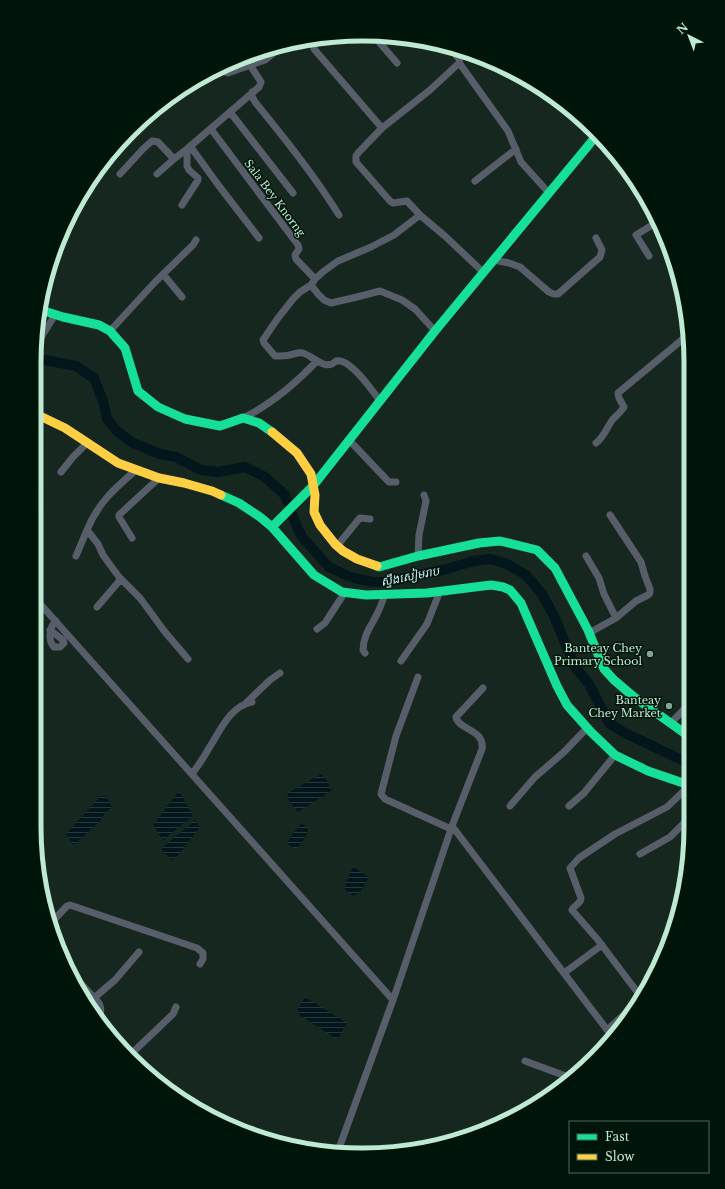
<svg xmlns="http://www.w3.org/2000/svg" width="725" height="1189" font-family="'Libre Baskerville','Noto Sans Khmer',serif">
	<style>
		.water { fill: url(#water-rules) }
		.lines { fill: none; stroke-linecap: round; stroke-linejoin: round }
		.river { stroke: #02161b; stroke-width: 10 }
		.street { stroke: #575e6a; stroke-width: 7 }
		.fast { stroke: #16e098; stroke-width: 9 }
		.slow { stroke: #ffcf43; stroke-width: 9 }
		.poi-dot { fill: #83a593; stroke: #00150a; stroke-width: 1.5 }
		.labels { text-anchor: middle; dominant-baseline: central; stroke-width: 3; stroke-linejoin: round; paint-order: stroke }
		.street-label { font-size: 11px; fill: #bee9d2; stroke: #00150a }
		.poi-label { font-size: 11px; fill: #bee9d2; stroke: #00150a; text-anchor: end }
		.water-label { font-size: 12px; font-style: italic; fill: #c4e5f1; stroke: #00150a }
		.rim { fill: none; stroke: #bee9d2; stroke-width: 5 }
	</style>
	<defs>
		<pattern id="water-rules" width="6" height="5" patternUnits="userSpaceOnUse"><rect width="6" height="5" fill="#02161b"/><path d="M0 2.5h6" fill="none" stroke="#25383b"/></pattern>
	</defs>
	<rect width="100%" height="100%" fill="#16271f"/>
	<path class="water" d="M 321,774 L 327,780 L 331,791 L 298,812 L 287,798 L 288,793 Z
		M 179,791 L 193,816 L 163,840 L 153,825 Z
		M 101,796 L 106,796 L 112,807 L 105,813 L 100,821 L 75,844 L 73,844 L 66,834 Z
		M 195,820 L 200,827 L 180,853 L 173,860 L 163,852 L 162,848 Z
		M 302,823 L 308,830 C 306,837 301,844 296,849 L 289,845 L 288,841 L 298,827 Z
		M 353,867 L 369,877 L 360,892 L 354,896 L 345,890 L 346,882 Z
		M 305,997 L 347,1023 L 339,1037 L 335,1038 L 298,1014 L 298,1009 Z"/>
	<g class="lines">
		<path class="river" d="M 35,358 L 76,366 L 94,378 L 103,401 L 107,419 L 118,432 L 133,443 L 160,454 L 176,457 L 201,470 L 218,472 L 245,467 L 265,477 L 285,495 L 297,527 L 302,537 L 329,567 L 350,577 L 372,582 L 386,582 L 447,569 L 473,561 L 491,559 L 507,564 L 526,575 L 542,594 L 554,616 L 575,667 L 589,684 L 609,723 L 623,732 L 690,764"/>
		<path class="street" d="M 373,35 L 397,63
			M 314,39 L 314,49 L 382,128
			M 450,48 L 459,59 L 460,64 L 508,131 L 521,162 L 549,193
			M 460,64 L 457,65 L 430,90 L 382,128 L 358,153 L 356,156 L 356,162 L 390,201 L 393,203 L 407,201 L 420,215 L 446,237 L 483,272
			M 218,69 L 228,73 L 265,60 L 284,45
			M 252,92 L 252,96 L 255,102 C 285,139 314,175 339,215
			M 230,112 L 293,193
			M 211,129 L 298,245 L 299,249 L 295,255 L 296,259 L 315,279
			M 190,146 L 219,186 L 259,238
			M 120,174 L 143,149 L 152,141 L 158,142 L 174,159 L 187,149 L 259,87 L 261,82 L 250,65
			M 157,174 L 174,159
			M 475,181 L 516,149
			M 182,205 L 198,180 L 198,178 L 189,170 L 187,166 L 187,149
			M 649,256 L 636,235 L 657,222
			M 494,260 L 509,263 L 520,267 L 549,292 L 554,294 L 558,294 L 600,257 L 602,250 L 596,238
			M 163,274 L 182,297
			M 311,285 L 318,294 L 324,300 L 331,303 L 357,297 L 380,291 L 402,300 L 415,309 L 435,331
			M 110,331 L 155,282 L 193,245 L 196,240
			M 35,347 L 55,315
			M 380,401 C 372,390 350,358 336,361 C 326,372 313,356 303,353 C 298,352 295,354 290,355 C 285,356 280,356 275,356 L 264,343 L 263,340 L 278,318 L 293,299 L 300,292 L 311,285 L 315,279 L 324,271 L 338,261 L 371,247 L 394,235 L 420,215
			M 243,418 C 272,404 295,384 317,361
			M 349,440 L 387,480 L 389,482 L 396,482
			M 596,443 C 604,437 607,427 613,419 C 617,415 621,412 624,407 L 619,398 L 618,393 L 689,334
			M 136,470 C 114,489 98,503 87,530 L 98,544 L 103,555 L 119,577 L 140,598 L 165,632 L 188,659
			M 61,472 L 73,457 L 87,443
			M 132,538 L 119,517 L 119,515 L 159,478
			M 337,546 L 359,519 L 360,518 L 370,519
			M 76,556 L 87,530
			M 418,556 L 419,535 L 426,501 L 424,495
			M 586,556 L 599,578 L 604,594 L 616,618
			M 34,597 L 393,1000
			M 97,607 L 121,579
			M 317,629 L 325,623 L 345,592
			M 50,630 L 63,640 L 64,643 L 60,647 L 54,647 C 48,641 49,627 56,621
			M 589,633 L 616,618 L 636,601 L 648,595 L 650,593 L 650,589 L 645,576 L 641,562 L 610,515
			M 365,653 L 363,650 C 363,635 372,625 378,612 C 381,606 383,600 385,594
			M 401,661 L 427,624 L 440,591
			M 418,677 L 396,736 L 381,794 L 385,799 L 451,829
			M 246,703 L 270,680 L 280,673
			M 671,723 L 690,703
			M 192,774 C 198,766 204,757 209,748 C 220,731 230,706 252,702
			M 510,806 L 535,777 L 564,752 L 587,728
			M 569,806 L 584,793 L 615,755
			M 452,826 L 611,1035
			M 640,854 L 670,837 L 690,817
			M 50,924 L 67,906 L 70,905 L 197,948 L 203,953 L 203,959 L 200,964
			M 564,973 L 602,945
			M 75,977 L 99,1003 C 102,1009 101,1013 98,1020
			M 641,997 L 598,940 L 572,910 C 574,905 581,904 581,898 L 570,868 L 579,858 L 615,834 L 667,807 L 689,786
			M 94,998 L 115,980 L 139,952
			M 607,1030 L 639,1001
			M 130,1055 L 173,1014 L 176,1007
			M 525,1061 L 571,1078
			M 338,1151 L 393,1000 L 452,826 L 482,749 C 485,729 458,730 456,717 L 483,688"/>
		<path class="fast" d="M 41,310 L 63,317 L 99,325 L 110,331 L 125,348 L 138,391 L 158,407 L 185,419 L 220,426 L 243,418 L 259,423 L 272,432
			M 221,495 L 239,503 L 260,517 L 272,527 L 314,575 L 342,592 L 366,595 L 427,593 L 491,585 L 503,587 L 510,590 L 521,603 L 557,686 L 567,705 L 591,732 L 615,755 L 648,771 L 686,784 L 690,787
			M 272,527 L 313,486 L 435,331 L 597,135
			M 377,566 L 379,567 L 418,556 L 479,543 L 500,541 L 537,550 L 555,568 L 588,630 L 604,669 L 614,680 L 634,697 L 690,737"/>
		<path class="slow" d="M 35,415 L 40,416 L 65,428 L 118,463 L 159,478 L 184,483 L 212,491 L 221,495
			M 272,432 L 297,453 L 311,474 L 315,495 L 314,512 L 320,525 L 335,544 L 343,551 L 357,559 L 377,566"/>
	</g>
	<g class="poi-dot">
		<circle cx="650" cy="654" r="4"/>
		<circle cx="669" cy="706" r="4"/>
	</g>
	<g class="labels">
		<g class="street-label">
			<text transform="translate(275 198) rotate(53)">Sala Bey Knorng</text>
		</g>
		<g class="poi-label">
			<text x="642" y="648">Banteay Chey<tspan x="642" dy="13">Primary School</tspan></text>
			<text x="661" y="700">Banteay<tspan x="661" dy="13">Chey Market</tspan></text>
		</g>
		<g class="water-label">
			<text transform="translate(410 576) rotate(-11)">ស្ទឹងសៀមរាប</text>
		</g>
	</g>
	<path d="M0 0H725V1189H0ZM362 41H363A321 321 0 0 1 684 362V827A321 321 0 0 1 363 1148H362A321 321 0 0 1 41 827V362A321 321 0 0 1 362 41Z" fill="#00150a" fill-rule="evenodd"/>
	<path class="rim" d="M362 41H363A321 321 0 0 1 684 362V827A321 321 0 0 1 363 1148H362A321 321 0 0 1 41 827V362A321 321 0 0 1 362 41Z"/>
	<rect x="569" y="1121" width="140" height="52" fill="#00150a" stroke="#4c6a5a"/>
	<rect x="577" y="1134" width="20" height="6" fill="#16e098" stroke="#4c6a5a"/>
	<text x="605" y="1141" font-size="12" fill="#bee9d2">Fast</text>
	<rect x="577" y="1154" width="20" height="6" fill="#ffcf43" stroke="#4c6a5a"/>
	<text x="605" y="1161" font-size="12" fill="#bee9d2">Slow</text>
	<g transform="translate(689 36) rotate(318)" stroke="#00150a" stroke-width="3" paint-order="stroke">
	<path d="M0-3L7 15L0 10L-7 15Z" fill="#bee9d2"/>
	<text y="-6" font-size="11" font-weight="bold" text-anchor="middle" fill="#bee9d2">N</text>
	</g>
</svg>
